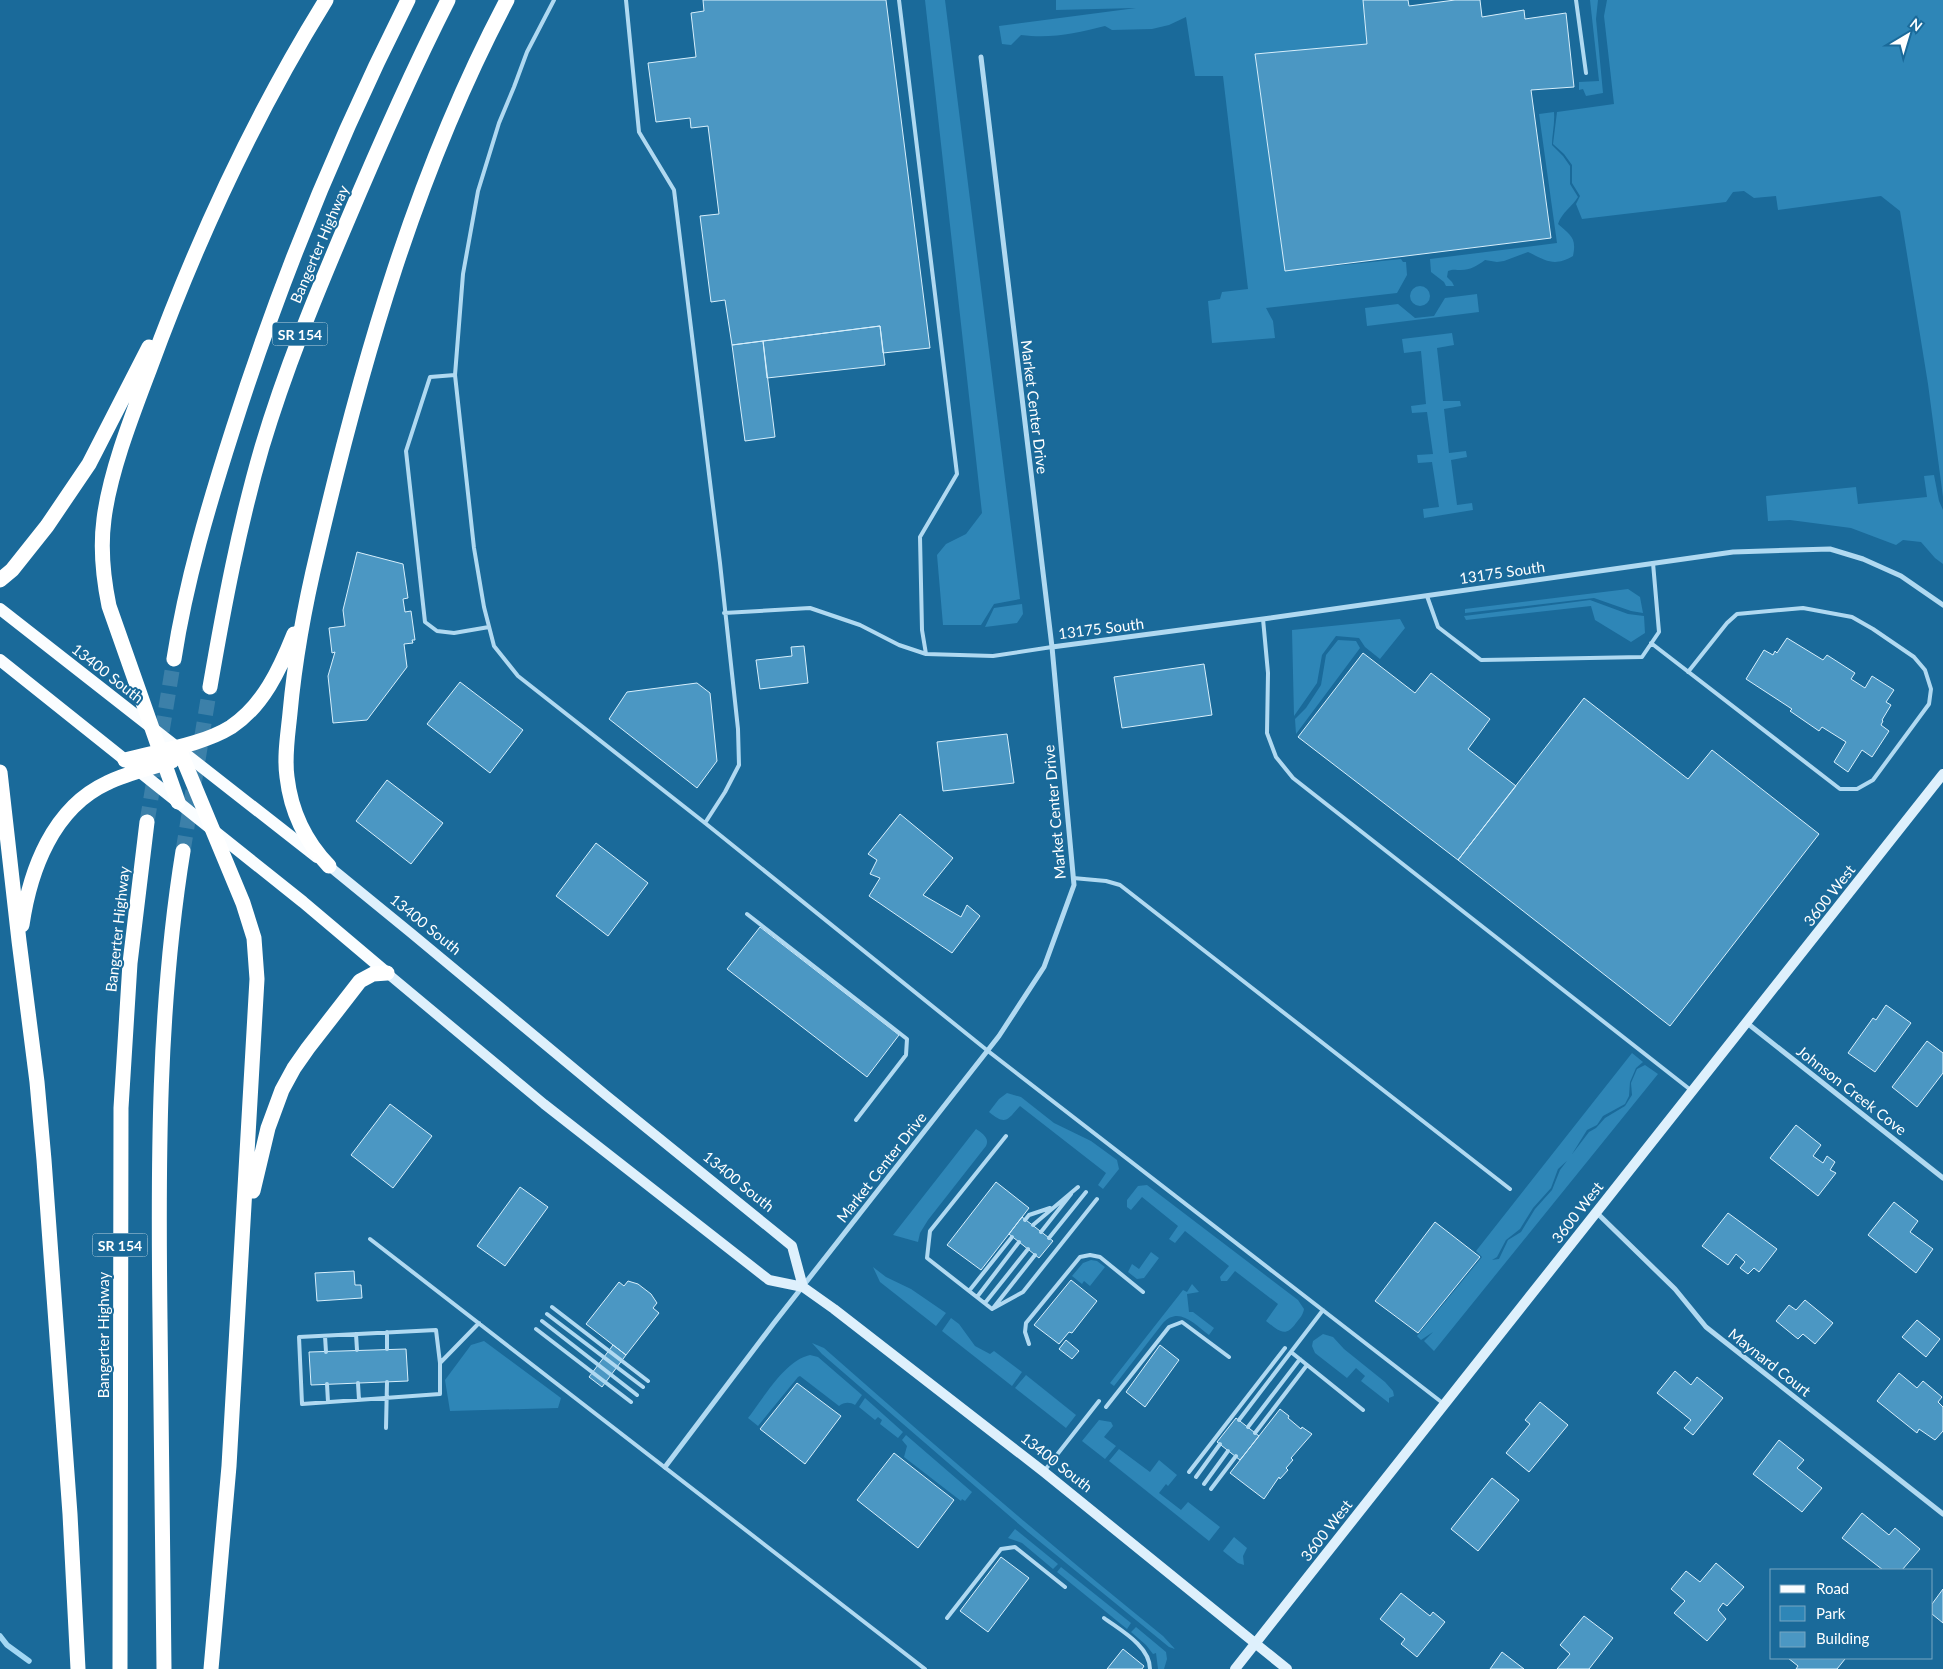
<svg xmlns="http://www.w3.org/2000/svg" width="1943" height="1669" font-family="Lato,sans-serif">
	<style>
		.green { fill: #2e86b7 }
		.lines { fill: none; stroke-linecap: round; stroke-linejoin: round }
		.stream { stroke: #a3d7f3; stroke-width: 5.5 }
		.building { fill: #4b97c3; stroke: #d7effc }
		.highway-tunnel { stroke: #3c80a9; stroke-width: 15; stroke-dasharray: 15 8; stroke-linecap: butt }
		.lane { stroke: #b0d9f1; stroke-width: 4 }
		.street { stroke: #b0d9f1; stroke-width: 5 }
		.secondary { stroke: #def0fc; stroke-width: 10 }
		.primary { stroke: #fafdff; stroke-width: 12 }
		.highway { stroke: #fff; stroke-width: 15 }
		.labels { text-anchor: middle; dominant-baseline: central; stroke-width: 4; stroke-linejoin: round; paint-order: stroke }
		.shield { fill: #1a6a9a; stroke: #bad2e1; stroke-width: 1 }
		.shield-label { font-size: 14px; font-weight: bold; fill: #fff }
		.street-label { font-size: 15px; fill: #fff; stroke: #1a6a9a }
	</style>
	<rect width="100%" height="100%" fill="#1a6a9a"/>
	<path class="green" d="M 925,0 L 945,0 L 1020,599 L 994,604 L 981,625 L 943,625 L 937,555 L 946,544 L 966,534 L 982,513 Z
		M 1056,0 L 1363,0 L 1367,44 L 1255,55 L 1285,271 L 1401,259 L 1403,262 L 1406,262 L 1407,275 L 1397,293 L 1266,308 L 1273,321 L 1275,338 L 1212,343 L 1208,301 L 1220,299 L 1222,292 L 1248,289 L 1223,76 L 1195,76 L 1186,17 L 1169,25 L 1152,29 L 1112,30 L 1105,26 C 1076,33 1052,39 1021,35 L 1011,45 L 1002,44 L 999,26 L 1136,8 L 1056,10 Z
		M 1590,0 L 1598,0 L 1596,19 L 1603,93 L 1586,96 L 1583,89 L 1579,90 L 1579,82 L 1599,81 Z
		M 1607,0 L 1943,0 L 1943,497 L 1928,384 L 1900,211 L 1881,196 L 1778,210 L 1776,196 L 1754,198 L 1744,191 L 1733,192 L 1726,202 L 1582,219 L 1576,204 L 1580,196 L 1572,183 L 1572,165 L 1564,154 L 1553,144 L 1557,112 L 1614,104 L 1604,16 Z
		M 1554,112 C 1555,124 1552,134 1552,145 L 1563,156 L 1570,166 L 1570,184 L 1578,197 C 1572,207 1562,212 1558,224 C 1570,235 1577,237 1573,256 C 1554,267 1547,261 1528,252 L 1504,261 L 1497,262 L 1485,260 C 1477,266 1470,270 1461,270 C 1455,270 1453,269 1448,271 L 1447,277 L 1452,282 L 1454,286 L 1446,286 L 1444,282 L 1431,272 L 1430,259 L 1557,243 L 1539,114 Z
		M1410 296a10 10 0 1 1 20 0a10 10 0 1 1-20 0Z
		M 1477,294 L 1479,312 L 1367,326 L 1365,308 L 1398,304 L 1415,318 L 1434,316 L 1445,298 Z
		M 1452,333 L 1454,345 L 1437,348 L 1443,401 L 1460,401 L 1461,406 L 1444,409 L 1449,453 L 1466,451 L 1467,457 L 1451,460 L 1457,505 L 1472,503 L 1473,510 L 1424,518 L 1423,509 L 1439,507 L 1432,462 L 1418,463 L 1417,455 L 1433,454 L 1427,412 L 1412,413 L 1411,406 L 1426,404 L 1421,351 L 1404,353 L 1402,339 Z
		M 1934,475 L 1939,501 L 1943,510 L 1943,564 L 1935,558 L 1921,542 L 1903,540 L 1896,545 L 1851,528 L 1790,520 L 1768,521 L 1766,496 L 1856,487 L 1858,504 L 1927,497 L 1924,476 Z
		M 1628,589 L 1640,597 L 1643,613 L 1631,611 L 1594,598 L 1465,613 L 1465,609 Z
		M 1590,600 L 1628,614 L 1644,616 L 1645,633 L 1631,642 L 1595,620 L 1591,606 L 1466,620 L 1464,616 Z
		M 1022,604 L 1023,614 L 1017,623 L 985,627 L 994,608 Z
		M 1400,619 L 1405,628 L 1380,659 L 1365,647 L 1359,638 L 1336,636 L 1322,655 L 1317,683 L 1294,716 L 1292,630 Z
		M 1338,640 L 1356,641 L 1360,648 L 1296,734 L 1295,719 L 1306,708 L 1321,685 L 1326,655 Z
		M 1632,1053 L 1643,1062 L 1636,1068 L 1630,1082 L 1629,1096 L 1625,1104 L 1603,1116 L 1597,1125 L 1587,1130 L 1569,1159 L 1558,1169 L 1551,1188 L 1533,1208 L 1520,1229 L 1506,1240 L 1497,1257 L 1492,1260 L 1499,1259 L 1508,1240 L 1521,1232 L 1535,1209 L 1552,1190 L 1560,1170 L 1589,1132 L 1596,1128 L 1605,1118 L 1625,1106 L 1632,1095 L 1631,1083 L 1637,1069 L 1645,1065 L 1658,1074 L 1434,1351 L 1424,1341 L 1433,1332 L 1421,1340 L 1417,1336 L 1482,1257 L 1476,1251 Z
		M 1007,1093 L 1021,1097 L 1054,1123 L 1091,1141 L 1117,1160 L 1119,1169 L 1103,1189 L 1098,1185 L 1106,1173 L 1020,1106 C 1007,1120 1006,1126 989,1112 L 999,1099 Z
		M 976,1129 C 982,1133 990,1138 986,1146 L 928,1220 L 920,1233 L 918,1242 L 893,1235 Z
		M 1147,1185 L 1298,1300 L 1304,1309 C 1303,1315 1300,1318 1296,1323 C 1285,1339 1278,1330 1266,1321 L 1278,1304 L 1235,1271 L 1227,1281 L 1221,1281 L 1220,1277 L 1229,1266 L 1185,1231 L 1175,1243 L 1169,1239 L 1178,1226 L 1142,1197 L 1131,1210 L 1127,1207 L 1127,1200 L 1138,1186 Z
		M 1151,1252 L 1159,1258 L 1144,1278 L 1137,1279 L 1128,1272 L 1132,1264 L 1139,1269 Z
		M 1091,1260 L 1097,1261 L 1105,1267 L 1090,1286 L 1084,1281 L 1082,1284 L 1072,1276 L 1083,1263 Z
		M 873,1267 L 886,1277 L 911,1289 L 946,1313 L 936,1326 L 880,1282 Z
		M 1192,1284 L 1199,1292 L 1187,1294 L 1189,1312 L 1193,1312 L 1214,1328 L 1209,1335 C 1194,1324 1179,1306 1163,1323 L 1114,1386 L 1110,1383 L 1183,1290 L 1187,1292 Z
		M 951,1318 L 959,1324 L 975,1346 L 990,1354 L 994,1351 L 1022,1372 L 1012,1386 L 942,1331 Z
		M 1323,1334 L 1333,1337 L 1344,1349 L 1385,1382 L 1393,1391 L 1394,1396 L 1389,1398 L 1389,1403 L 1361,1381 L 1365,1376 L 1356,1368 L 1347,1378 L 1315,1353 L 1312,1346 L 1313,1341 Z
		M 484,1341 L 561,1398 L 558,1408 L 450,1411 L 445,1380 L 471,1345 Z
		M 812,1343 L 824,1348 C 935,1446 1048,1543 1163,1636 L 1175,1649 L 1169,1647 L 1028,1532 L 822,1354 Z
		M 810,1355 L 818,1357 L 862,1395 L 855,1405 C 850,1402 844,1402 839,1406 L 800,1376 L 798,1377 L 758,1426 L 748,1418 C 763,1399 785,1360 810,1355 Z
		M 1026,1375 L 1076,1415 L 1066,1428 L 1015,1388 Z
		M 865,1398 L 903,1432 L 898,1438 L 880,1424 L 882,1420 L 878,1417 L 875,1420 L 859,1407 Z
		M 1099,1420 L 1111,1422 L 1113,1426 L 1104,1437 L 1116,1446 L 1105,1459 L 1082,1441 Z
		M 906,1435 L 972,1492 L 965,1501 L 962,1499 L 961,1501 L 904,1457 L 907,1446 L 902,1440 Z
		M 1119,1449 L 1150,1472 L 1159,1460 L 1177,1475 L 1168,1486 L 1166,1484 L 1159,1493 L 1181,1510 L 1188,1502 L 1220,1527 L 1209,1541 L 1109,1461 Z
		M 1015,1529 L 1058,1564 L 1053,1569 L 1022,1543 L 1008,1538 Z
		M 1234,1537 L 1247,1548 L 1243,1556 L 1244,1565 L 1238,1563 L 1223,1551 Z
		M 1061,1567 L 1131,1623 L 1127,1629 L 1057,1572 Z
		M 1136,1627 L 1166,1652 L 1167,1659 L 1164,1669 L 1158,1669 L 1156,1653 L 1153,1654 L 1146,1645 L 1131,1632 Z"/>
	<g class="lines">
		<path class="stream" d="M 0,1636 L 7,1645 L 29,1661"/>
	</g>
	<path class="building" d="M 703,0 L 886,0 L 930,348 L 883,353 L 880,326 L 732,345 L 725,300 L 711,302 L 700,216 L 719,214 L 708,126 L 691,128 L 690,118 L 656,122 L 648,63 L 696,57 L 691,13 L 704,11 Z
		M 1363,0 L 1408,0 L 1409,6 L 1455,0 L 1480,0 L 1482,17 L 1524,10 L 1525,19 L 1566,13 L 1574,87 L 1531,90 L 1551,238 L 1285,271 L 1255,54 L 1367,44 Z
		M 880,326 L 885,365 L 767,378 L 763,341 Z
		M 763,341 L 775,437 L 745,441 L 732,345 Z
		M 357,552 L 403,564 L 408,598 L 403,599 L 405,612 L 411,611 L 415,640 L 412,640 L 413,643 L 404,644 L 407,667 L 367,720 L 333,723 L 328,676 L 335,652 L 332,653 L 329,628 L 345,626 L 343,610 Z
		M 1787,638 L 1823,660 L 1827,655 L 1855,673 L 1851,679 L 1865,688 L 1872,676 L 1894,690 L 1886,702 L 1891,705 L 1882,720 L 1883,721 L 1881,725 L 1889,731 L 1872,757 L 1862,750 L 1848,772 L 1834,762 L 1846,742 L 1822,727 L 1819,731 L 1790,711 L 1792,709 L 1746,679 L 1764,650 L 1773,655 L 1775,651 L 1777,653 Z
		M 804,646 L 808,683 L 760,689 L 756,660 L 792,656 L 791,647 Z
		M 1363,653 L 1415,693 L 1431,673 L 1490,719 L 1468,749 L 1516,786 L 1458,860 L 1298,737 Z
		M 1204,664 L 1212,715 L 1122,728 L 1114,677 Z
		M 460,682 L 523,730 L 490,773 L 427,724 Z
		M 697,683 L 710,693 L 717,761 L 697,788 L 609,719 L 627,692 Z
		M 1584,698 L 1688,779 L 1712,750 L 1819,834 L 1670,1026 L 1458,860 Z
		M 1007,734 L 1014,783 L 943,791 L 937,742 Z
		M 387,780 L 443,823 L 411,864 L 356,821 Z
		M 900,814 L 953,858 L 923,895 L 961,917 L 967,905 L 980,916 L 952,953 L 869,896 L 880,878 L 870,874 L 877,860 L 868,854 Z
		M 596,843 L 648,883 L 608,936 L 556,896 Z
		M 760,927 L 899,1035 L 867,1077 L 727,969 Z
		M 1886,1005 L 1911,1023 L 1875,1072 L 1848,1053 L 1873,1018 L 1876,1020 Z
		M 1927,1041 L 1943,1053 L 1943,1073 L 1917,1107 L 1892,1087 Z
		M 390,1104 L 432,1136 L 393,1188 L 351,1155 Z
		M 1796,1125 L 1821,1145 L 1813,1156 L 1823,1163 L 1827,1156 L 1835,1162 L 1830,1170 L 1836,1173 L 1818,1196 L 1770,1158 Z
		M 996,1182 L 1029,1208 L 981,1270 L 947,1245 Z
		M 520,1187 L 548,1207 L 505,1266 L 477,1246 Z
		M 1894,1202 L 1918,1221 L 1910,1232 L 1933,1249 L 1916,1273 L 1868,1235 Z
		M 1728,1213 L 1777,1249 L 1759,1272 L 1754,1268 L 1748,1274 L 1740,1268 L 1745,1262 L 1736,1254 L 1728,1265 L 1702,1246 Z
		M 1022,1217 L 1053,1241 L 1039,1258 L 1009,1234 Z
		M 1435,1222 L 1480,1257 L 1418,1333 L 1375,1301 Z
		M 354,1271 L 355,1285 L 361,1285 L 362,1298 L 317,1301 L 315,1273 Z
		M 1071,1280 L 1097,1301 L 1072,1333 L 1069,1332 L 1059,1344 L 1034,1325 Z
		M 628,1281 L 638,1284 L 651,1294 L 657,1303 L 653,1308 L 659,1313 L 626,1355 L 586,1324 L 619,1282 L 624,1286 Z
		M 1805,1300 L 1833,1323 L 1815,1344 L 1803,1334 L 1798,1339 L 1776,1321 L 1789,1305 L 1796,1310 Z
		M 1917,1320 L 1940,1339 L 1926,1357 L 1902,1337 Z
		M 1066,1340 L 1079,1351 L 1072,1359 L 1059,1349 Z
		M 613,1345 L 626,1355 L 602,1387 L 589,1377 Z
		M 1160,1345 L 1179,1360 L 1145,1407 L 1126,1392 Z
		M 406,1349 L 408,1381 L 311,1385 L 309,1352 Z
		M 1675,1371 L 1691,1385 L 1697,1377 L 1723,1398 L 1693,1435 L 1684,1428 L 1691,1420 L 1657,1393 Z
		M 1899,1373 L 1917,1388 L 1923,1381 L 1942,1397 L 1938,1402 L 1943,1407 L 1943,1431 L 1935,1440 L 1919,1429 L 1917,1433 L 1877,1401 Z
		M 797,1383 L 841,1416 L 805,1464 L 760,1429 Z
		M 1540,1402 L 1568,1425 L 1529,1472 L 1506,1453 L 1530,1424 L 1525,1420 Z
		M 1280,1409 L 1289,1416 L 1288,1418 L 1301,1429 L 1302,1427 L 1312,1434 L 1291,1458 L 1293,1460 L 1286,1468 L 1288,1470 L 1280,1479 L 1279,1477 L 1264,1499 L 1230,1473 Z
		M 1236,1418 L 1259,1436 L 1240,1460 L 1217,1442 Z
		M 1779,1440 L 1804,1460 L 1797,1468 L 1822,1488 L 1802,1512 L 1753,1474 Z
		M 894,1453 L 954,1500 L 918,1548 L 857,1500 Z
		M 1492,1478 L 1519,1500 L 1478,1551 L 1451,1529 Z
		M 1862,1513 L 1889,1535 L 1895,1528 L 1920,1549 L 1902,1570 L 1883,1570 L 1842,1538 Z
		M 1001,1557 L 1029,1578 L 988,1632 L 960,1611 Z
		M 1716,1563 L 1744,1587 L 1727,1606 L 1723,1603 L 1718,1610 L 1726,1619 L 1707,1641 L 1674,1613 L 1685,1601 L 1671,1589 L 1686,1571 L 1700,1582 Z
		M 1943,1589 L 1943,1623 L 1932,1614 L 1932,1604 Z
		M 1401,1593 L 1430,1616 L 1433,1612 L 1445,1622 L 1417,1657 L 1401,1644 L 1405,1639 L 1380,1619 Z
		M 1584,1616 L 1613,1638 L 1589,1669 L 1557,1669 L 1570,1654 L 1560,1645 Z
		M 1123,1649 L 1144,1666 L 1142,1669 L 1107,1669 Z
		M 1502,1652 L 1524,1669 L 1490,1669 Z
		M 1788,1658 L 1844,1658 L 1845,1659 L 1837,1669 L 1796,1669 L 1798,1666 Z"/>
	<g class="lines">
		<path class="highway-tunnel" d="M 147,822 L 174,659
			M 183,851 L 210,687"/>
		<path class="lane" d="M 554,0 L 527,52 L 514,87 L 499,123 L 478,191 L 463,274 L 455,375 L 474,548 L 484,607 L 494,646 L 518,676 L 705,823 L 988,1051 L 1444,1404
			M 626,0 L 639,132 L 674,190 L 720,563 L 738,729 L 739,765 L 725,792 L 705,823
			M 899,0 L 957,474 L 920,537 L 922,630 L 926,654
			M 1576,0 L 1586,73
			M 455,375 L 430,377 L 406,451 L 425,622 L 437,631 L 454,633 L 489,627
			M 1427,596 L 1438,627 L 1481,660 L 1642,657 L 1659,632 L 1653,563
			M 724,613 L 810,608 L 860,625 L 899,645 L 926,654 L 993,656 L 1052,647
			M 1263,619 L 1268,673 L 1267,733 L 1276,757 L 1293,778 L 1692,1091
			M 1651,643 L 1840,789 L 1857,789 L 1873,780 L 1929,704 L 1931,689 L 1925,670 L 1914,657 L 1873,629 L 1852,617 L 1803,608 L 1737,614 L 1727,623 L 1688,672
			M 1073,878 L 1106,881 L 1120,885 L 1510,1189
			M 747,914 L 907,1039 L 906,1055 L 856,1120
			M 1025,1220 L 1029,1215 L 1050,1208
			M 1033,1225 L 1078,1187
			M 1041,1232 L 1071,1194
			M 1049,1238 L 1086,1192
			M 370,1239 L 925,1669
			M 969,1291 L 1012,1237
			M 977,1297 L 1019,1242
			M 985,1303 L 1028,1249
			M 552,1307 L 648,1381
			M 994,1307 L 1035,1255
			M 992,1309 L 927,1258 L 930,1231 L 1006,1136
			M 992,1309 L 1023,1292 L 1097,1199
			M 547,1314 L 643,1387
			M 542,1321 L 637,1395
			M 536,1329 L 631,1402
			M 356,1334 L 357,1350
			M 325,1336 L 326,1352
			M 1029,1344 L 1025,1332 L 1026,1323 L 1080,1257 L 1090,1255 L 1100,1257 L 1143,1292
			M 387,1349 L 387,1332
			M 1291,1352 L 1363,1410
			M 440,1363 L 440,1394 L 302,1404 L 299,1337 L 436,1330 L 440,1363 L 479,1323
			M 358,1383 L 359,1400
			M 327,1384 L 328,1402
			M 1106,1407 L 1169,1327 L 1182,1322 L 1229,1357
			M 1239,1420 L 1323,1310
			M 1248,1427 L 1300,1359
			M 386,1428 L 387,1382
			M 1255,1433 L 1307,1365
			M 1045,1470 L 1099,1401
			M 1189,1472 L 1285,1348
			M 1196,1477 L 1220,1444
			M 1204,1484 L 1228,1451
			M 1211,1489 L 1236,1456
			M 947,1618 L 1001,1549 L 1015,1547 L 1065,1587
			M 1104,1618 C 1120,1630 1150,1646 1150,1669"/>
		<path class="street" d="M 1052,647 L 1263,619 L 1733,552 L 1830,549 L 1863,559 L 1901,576 L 1943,605
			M 1747,1023 L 1943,1178
			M 1596,1212 L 1675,1289 L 1706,1327 L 1943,1514
			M 665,1467 L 774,1323 L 999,1036 L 1044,967 L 1074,885 L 1052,647 L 981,57"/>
		<path class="secondary" d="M 329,866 L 411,933 L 607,1096 L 792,1246 L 803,1287
			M 387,973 L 544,1104 L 769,1280 L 803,1287 L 834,1309 L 1044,1472 L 1287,1669
			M 1235,1669 L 1943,774"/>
		<path class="primary" d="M 0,609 L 317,857
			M 0,660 L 303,902 L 387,973"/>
		<path class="highway" d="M 0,580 L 12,570 L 47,526 L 89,464 L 149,347
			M 174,659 C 186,581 209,504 233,429 C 280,281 338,139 408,0
			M 210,687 C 224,606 239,526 262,447 C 285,370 315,297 346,224 C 378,148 411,73 448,0
			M 179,749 L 243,903 L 254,938 L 257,979 L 229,1466 L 211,1669
			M 125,760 C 158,751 202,745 231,727 C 263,706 280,669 294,634
			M 0,772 L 19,941 L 37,1082 L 44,1160 L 70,1514 L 78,1669
			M 178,802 L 109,606 C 103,577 100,549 104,519 C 110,471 133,413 150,368 C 197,240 254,116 326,0
			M 329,866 C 305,841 291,812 287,777 C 284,756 288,734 290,713 C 295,658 305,604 318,550 C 362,361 416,172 507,0
			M 22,925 C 30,870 53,808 107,783 C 127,773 151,768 172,761
			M 253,1191 L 268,1128 L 282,1090 L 294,1068 L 308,1048 L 360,981 L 373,974 L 387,973
			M 120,1669 L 121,1108 L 130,963 L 147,822
			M 164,1669 C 163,1552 161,1436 160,1319 C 158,1163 158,1005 183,851"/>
	</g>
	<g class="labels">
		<g class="shield">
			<rect x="272.5" y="322.5" width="55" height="23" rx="4"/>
			<rect x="92.5" y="1233.5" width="55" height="23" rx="4"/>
		</g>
		<g class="shield-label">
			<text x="300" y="334">SR 154</text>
			<text x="120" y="1245">SR 154</text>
		</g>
		<g class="street-label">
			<text transform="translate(319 244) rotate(-67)">Bangerter Highway</text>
			<text transform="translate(1035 407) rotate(83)">Market Center Drive</text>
			<text transform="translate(1502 572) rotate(-8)">13175 South</text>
			<text transform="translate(1101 628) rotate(-7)">13175 South</text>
			<text transform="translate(108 673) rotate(38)">13400 South</text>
			<text transform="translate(1054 812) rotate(-95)">Market Center Drive</text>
			<text transform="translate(1829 895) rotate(-52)">3600 West</text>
			<text transform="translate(426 924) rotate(39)">13400 South</text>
			<text transform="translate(117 929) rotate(-84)">Bangerter Highway</text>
			<text transform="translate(1852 1090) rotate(38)">Johnson Creek Cove</text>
			<text transform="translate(881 1167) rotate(-52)">Market Center Drive</text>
			<text transform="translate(739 1181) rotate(39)">13400 South</text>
			<text transform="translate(1577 1212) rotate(-52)">3600 West</text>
			<text transform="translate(103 1335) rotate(-90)">Bangerter Highway</text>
			<text transform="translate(1770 1362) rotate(38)">Maynard Court</text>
			<text transform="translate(1057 1462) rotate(38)">13400 South</text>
			<text transform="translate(1326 1530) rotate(-52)">3600 West</text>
		</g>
	</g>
	<rect x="1770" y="1569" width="162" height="90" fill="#1a6a9a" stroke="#76a6c2"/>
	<rect x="1780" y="1585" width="25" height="8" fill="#fafdff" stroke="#76a6c2"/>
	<text x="1816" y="1594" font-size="15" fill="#ffffff">Road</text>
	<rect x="1780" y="1606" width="25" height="15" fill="#2e86b7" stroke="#76a6c2"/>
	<text x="1816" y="1619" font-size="15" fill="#ffffff">Park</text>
	<rect x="1780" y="1632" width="25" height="15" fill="#4b97c3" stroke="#76a6c2"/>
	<text x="1816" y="1644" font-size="15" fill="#ffffff">Building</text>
	<g transform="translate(1908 35) rotate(38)" stroke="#1a6a9a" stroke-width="4" paint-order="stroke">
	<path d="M0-4L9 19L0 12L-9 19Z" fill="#ffffff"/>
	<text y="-8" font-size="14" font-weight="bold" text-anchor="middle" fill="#ffffff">N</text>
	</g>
</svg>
